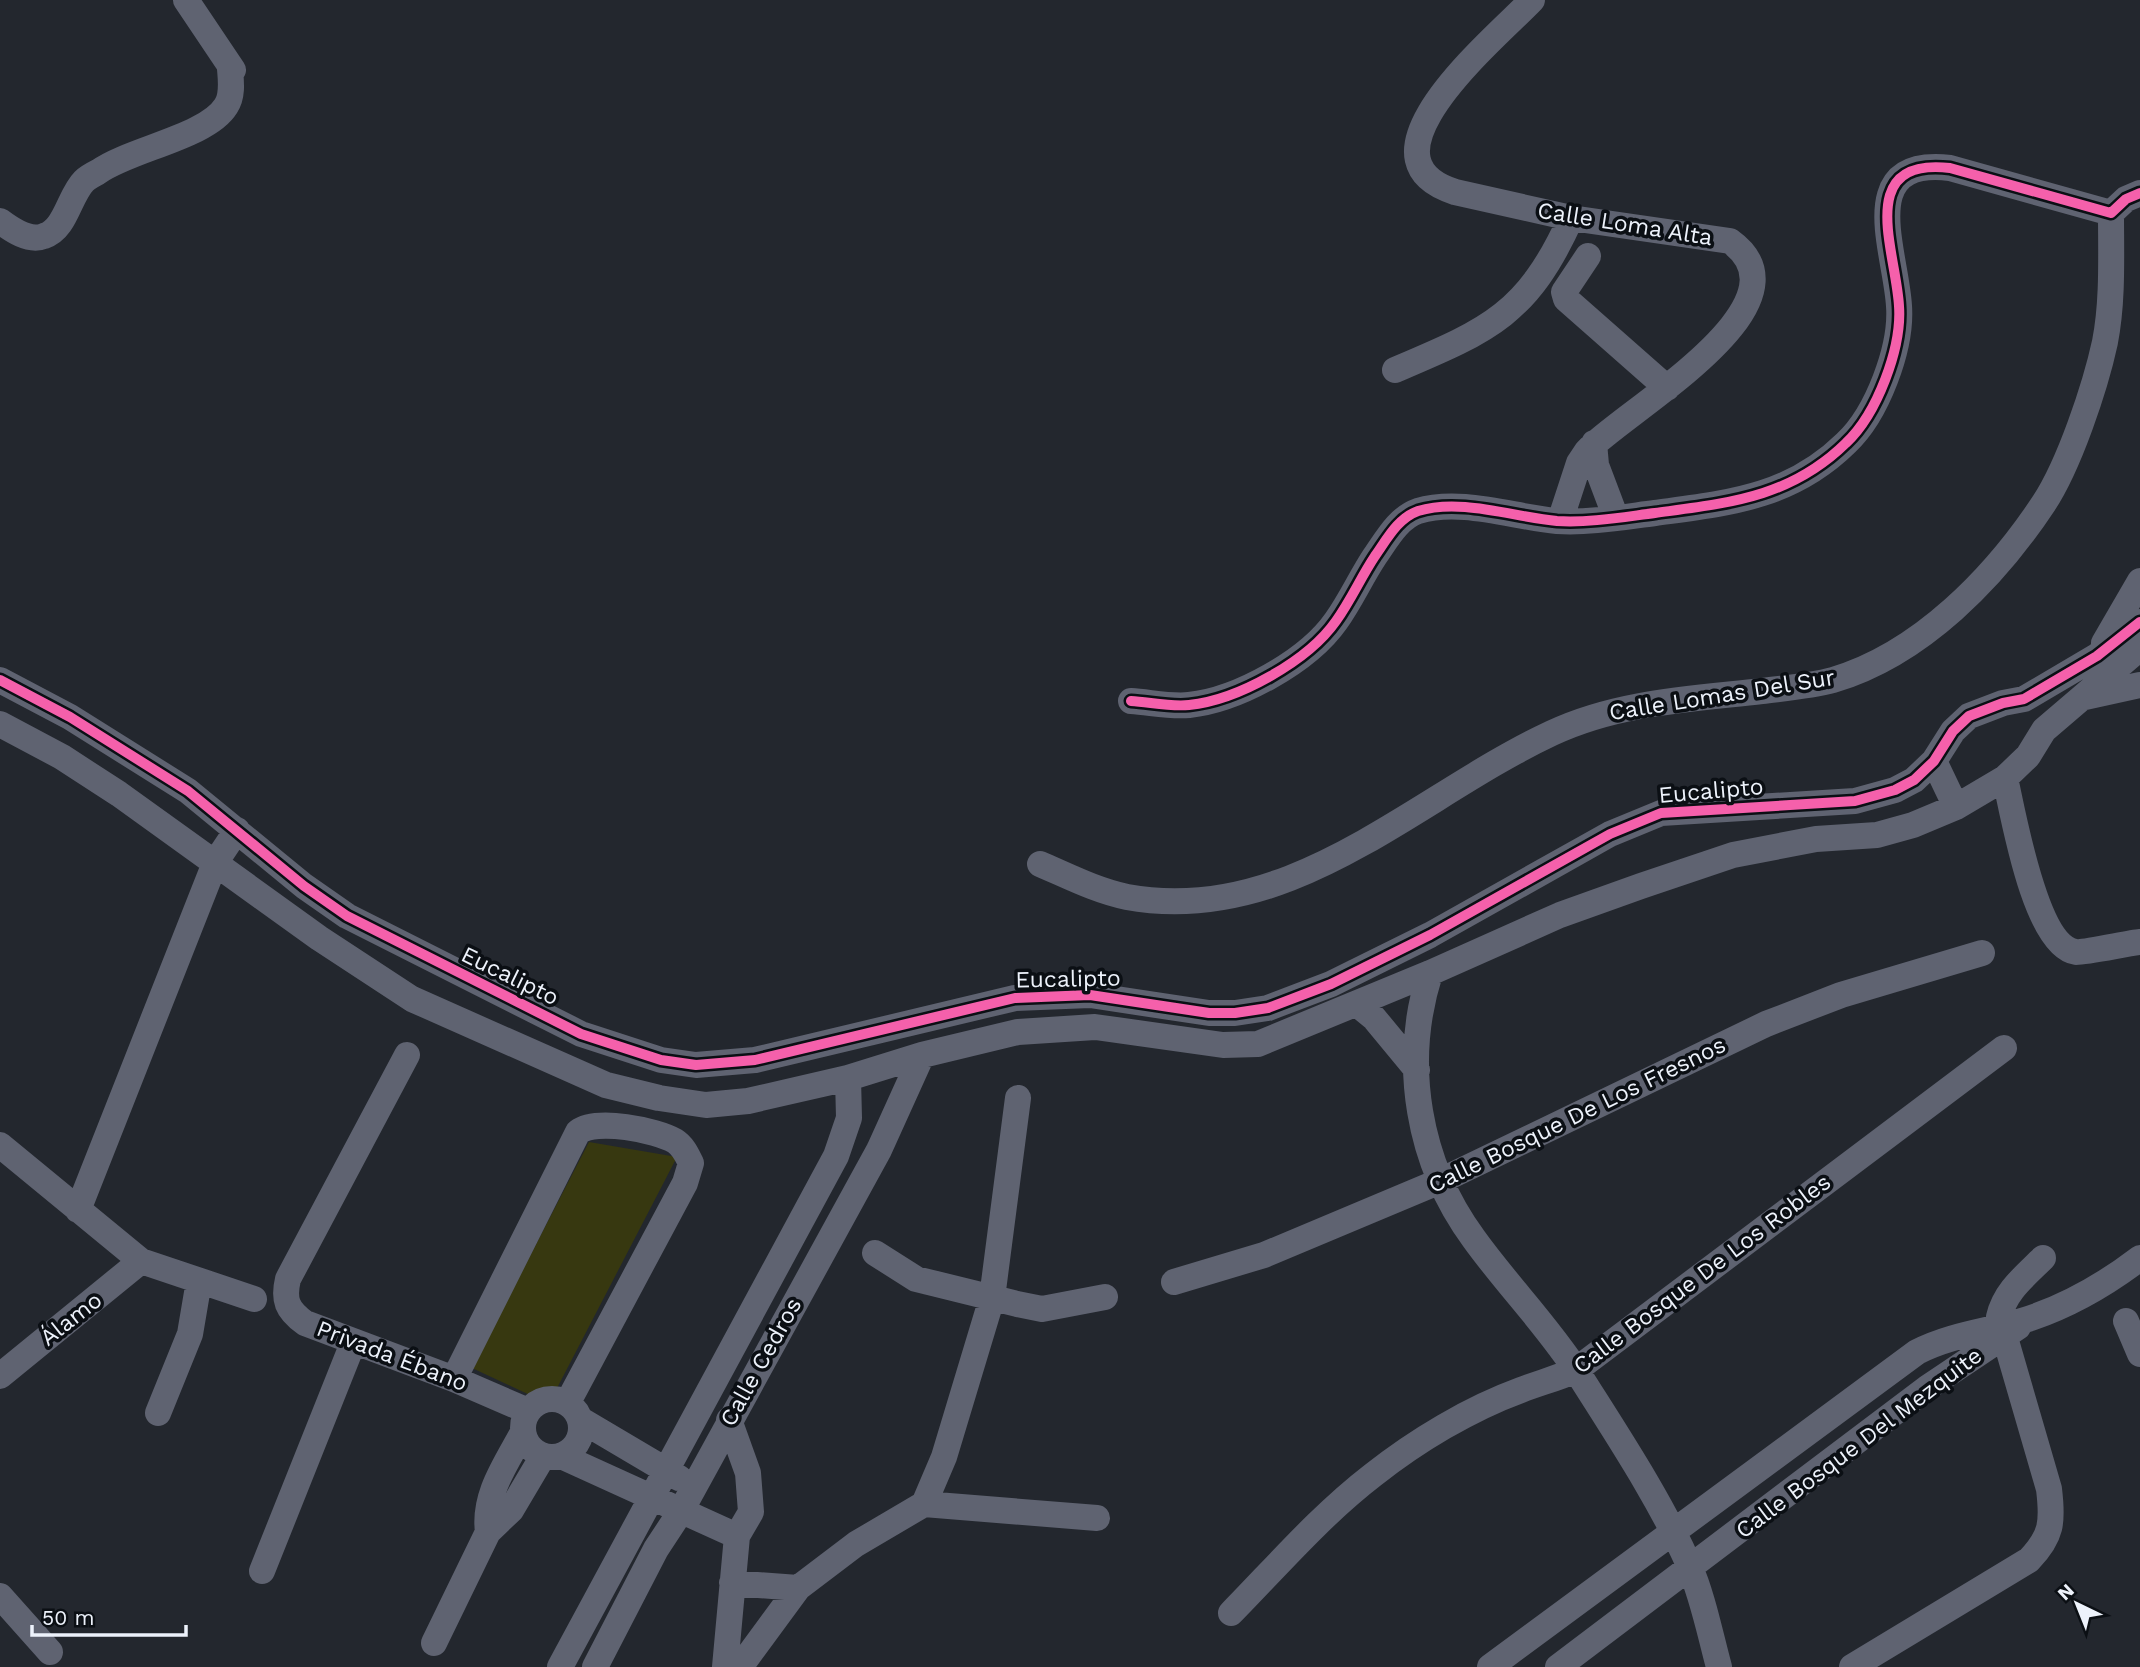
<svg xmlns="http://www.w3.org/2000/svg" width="2140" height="1667" font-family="'Work Sans',sans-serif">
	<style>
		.green { fill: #373810 }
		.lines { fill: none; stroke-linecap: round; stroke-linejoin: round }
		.minor { stroke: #5f6371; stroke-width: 26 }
		.cycleway-casing { stroke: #0b0f14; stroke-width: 15 }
		.cycleway { stroke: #f560ab; stroke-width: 10 }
		.labels { text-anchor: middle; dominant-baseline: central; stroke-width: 7; stroke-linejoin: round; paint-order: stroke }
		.street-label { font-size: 23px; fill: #edf2fb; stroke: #0b0f14 }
	</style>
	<rect width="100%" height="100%" fill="#23272e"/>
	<path class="green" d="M 589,1142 L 677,1157 L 555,1392 L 532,1396 L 472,1368 Z"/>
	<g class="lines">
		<path class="minor" d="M 1532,0 C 1497,37 1348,158 1455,192 L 1571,218 L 1730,241 C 1818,304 1624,411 1587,451 L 1579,463 L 1560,521
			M 0,221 C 12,230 29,242 44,236 C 66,229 69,196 84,181 C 88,177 94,174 98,172 C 130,149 207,137 226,106 C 233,96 231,81 230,69 L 233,70 L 186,0
			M 1588,256 L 1564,292 L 1566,299 L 1667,388
			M 1395,370 C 1489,330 1527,315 1571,218
			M 1594,443 L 1596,465 L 1616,518
			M 2104,643 L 2140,581
			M 0,680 L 70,717 L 188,791 L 304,886 L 347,916 L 581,1034 L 661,1060 L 696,1065 L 755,1060 L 1015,998 L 1090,995 L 1209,1013 L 1235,1013 L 1268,1008 L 1331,984 L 1430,935 L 1610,834 L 1661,813 L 1855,801 L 1895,790 L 1914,780 L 1934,761 L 1953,731 L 1969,716 L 2003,703 L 2024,699 L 2097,656 L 2140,622
			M 2085,697 L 2140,685
			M 1131,701 C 1149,702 1170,707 1189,705 C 1238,700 1308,661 1336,621 C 1351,600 1361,577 1375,556 C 1387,539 1398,518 1418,511 C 1461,498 1513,517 1557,521 C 1589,523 1623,517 1655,513 C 1728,503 1790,498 1846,443 C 1877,414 1902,348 1899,306 C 1896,251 1854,157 1950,168 L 2111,213 L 2126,199 L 2140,193
			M 0,724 L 62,757 L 119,794 L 319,938 L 412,999 L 606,1085 L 659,1098 L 706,1105 L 748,1101 L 848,1078 L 922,1055 L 1018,1032 L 1095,1027 L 1223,1045 L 1258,1044 L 1430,973 L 1560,915 L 1641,886 L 1733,855 L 1816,839 L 1877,835 L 1913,825 L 1956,807 L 2005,778 L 2028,756 L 2044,730 L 2140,648
			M 1934,761 L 1956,807
			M 2005,778 C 2013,813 2035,946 2076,952 C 2083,953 2129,943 2140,942
			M 1040,864 C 1068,876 1097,891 1127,897 C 1291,927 1415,797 1552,733 C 1618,702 1691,699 1762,691 C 1786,688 1811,686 1833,680 C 1921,654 1995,577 2044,503 C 2069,465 2095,388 2105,342 C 2113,301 2111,256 2111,213
			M 1430,973 C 1401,1064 1418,1163 1474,1239 C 1507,1285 1548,1326 1578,1373 C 1617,1435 1660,1499 1689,1565 C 1703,1597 1710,1634 1719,1667
			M 1357,1004 L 1374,1018 L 1417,1070
			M 407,1055 L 288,1279 C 283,1300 287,1310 305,1323 L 454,1379 L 528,1411
			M 0,1145 L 141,1261 L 254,1299
			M 78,1210 L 215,863 L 237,830
			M 875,1253 L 916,1279 L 1017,1304 L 1042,1309 L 1105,1297
			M 1174,1282 L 1264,1255 L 1438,1182 L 1766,1024 L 1841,995 L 1982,953
			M 2126,1321 L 2140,1354
			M 0,1376 L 141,1261
			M 454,1379 L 578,1132 C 596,1118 656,1130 675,1141 C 683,1146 687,1155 691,1163 L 685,1183 L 568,1402
			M523 1428a29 29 0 1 1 58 0a29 29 0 1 1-58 0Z
			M 158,1413 L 190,1334 L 199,1281
			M 581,1420 L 679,1478
			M 561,1456 L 737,1536
			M 924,1504 L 944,1457 L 992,1298 L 1018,1098
			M 488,1532 C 483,1495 506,1464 523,1432
			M 262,1571 L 353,1343
			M 732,1583 L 798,1588
			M 0,1596 L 50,1652
			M 1231,1613 C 1277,1566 1321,1515 1373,1475 C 1416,1441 1469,1409 1521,1390 C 1539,1383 1558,1378 1576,1370 L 2004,1048
			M 434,1643 L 488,1532 L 511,1510 L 543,1456
			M 560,1667 L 836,1156 L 849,1118 L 848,1078
			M 595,1667 L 656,1549 L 681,1511 L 879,1150 L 922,1055
			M 725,1667 L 737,1536 L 751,1512 L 748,1473 L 729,1420
			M 740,1667 L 798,1588 L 856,1544 L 924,1504 L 1097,1518
			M 1490,1667 L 1917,1352 C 1954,1333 1993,1331 2031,1318 C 2072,1304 2106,1284 2140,1258
			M 1558,1667 L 1927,1388 L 2018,1327
			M 1852,1667 L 2029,1560 C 2052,1536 2053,1522 2049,1489 L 1999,1317 C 2005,1291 2025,1276 2043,1258"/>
		<g class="cycleway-casing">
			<path id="cycleway" d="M 0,680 L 70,717 L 188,791 L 304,886 L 347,916 L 581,1034 L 661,1060 L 696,1065 L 755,1060 L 1015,998 L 1090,995 L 1209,1013 L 1235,1013 L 1268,1008 L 1331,984 L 1430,935 L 1610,834 L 1661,813 L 1855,801 L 1895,790 L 1914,780 L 1934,761 L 1953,731 L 1969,716 L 2003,703 L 2024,699 L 2097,656 L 2140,622
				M 1131,701 C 1149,702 1170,707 1189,705 C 1238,700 1308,661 1336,621 C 1351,600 1361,577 1375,556 C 1387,539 1398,518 1418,511 C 1461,498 1513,517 1557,521 C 1589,523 1623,517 1655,513 C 1728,503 1790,498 1846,443 C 1877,414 1902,348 1899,306 C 1896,251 1854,157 1950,168 L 2111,213 L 2126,199 L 2140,193"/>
		</g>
		<use href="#cycleway" class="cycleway"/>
	</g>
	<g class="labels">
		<g class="street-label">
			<text transform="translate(1625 224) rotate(9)">Calle Loma Alta</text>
			<text transform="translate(1722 695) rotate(-9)">Calle Lomas Del Sur</text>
			<text transform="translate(1711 791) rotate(-5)">Eucalipto</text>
			<text transform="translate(510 976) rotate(26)">Eucalipto</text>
			<text transform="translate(1068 979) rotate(-1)">Eucalipto</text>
			<text transform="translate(1577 1115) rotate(-26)">Calle Bosque De Los Fresnos</text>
			<text transform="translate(1702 1274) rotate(-37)">Calle Bosque De Los Robles</text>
			<text transform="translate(71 1319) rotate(-38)">Álamo</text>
			<text transform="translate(392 1356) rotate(21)">Privada Ébano</text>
			<text transform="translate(761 1362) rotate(-61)">Calle Cedros</text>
			<text transform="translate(1859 1443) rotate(-37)">Calle Bosque Del Mezquite</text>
		</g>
	</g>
	<g transform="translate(2077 1604) rotate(317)" stroke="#0b0f14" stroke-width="5" paint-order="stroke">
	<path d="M0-5L12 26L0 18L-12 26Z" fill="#edf2fb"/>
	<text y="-10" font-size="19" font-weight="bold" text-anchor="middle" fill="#edf2fb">N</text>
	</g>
	<path d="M32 1625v10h154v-10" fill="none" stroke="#edf2fb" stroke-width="3.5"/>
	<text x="42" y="1625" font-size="21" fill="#edf2fb" stroke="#0b0f14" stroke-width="5" paint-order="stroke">50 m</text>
</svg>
